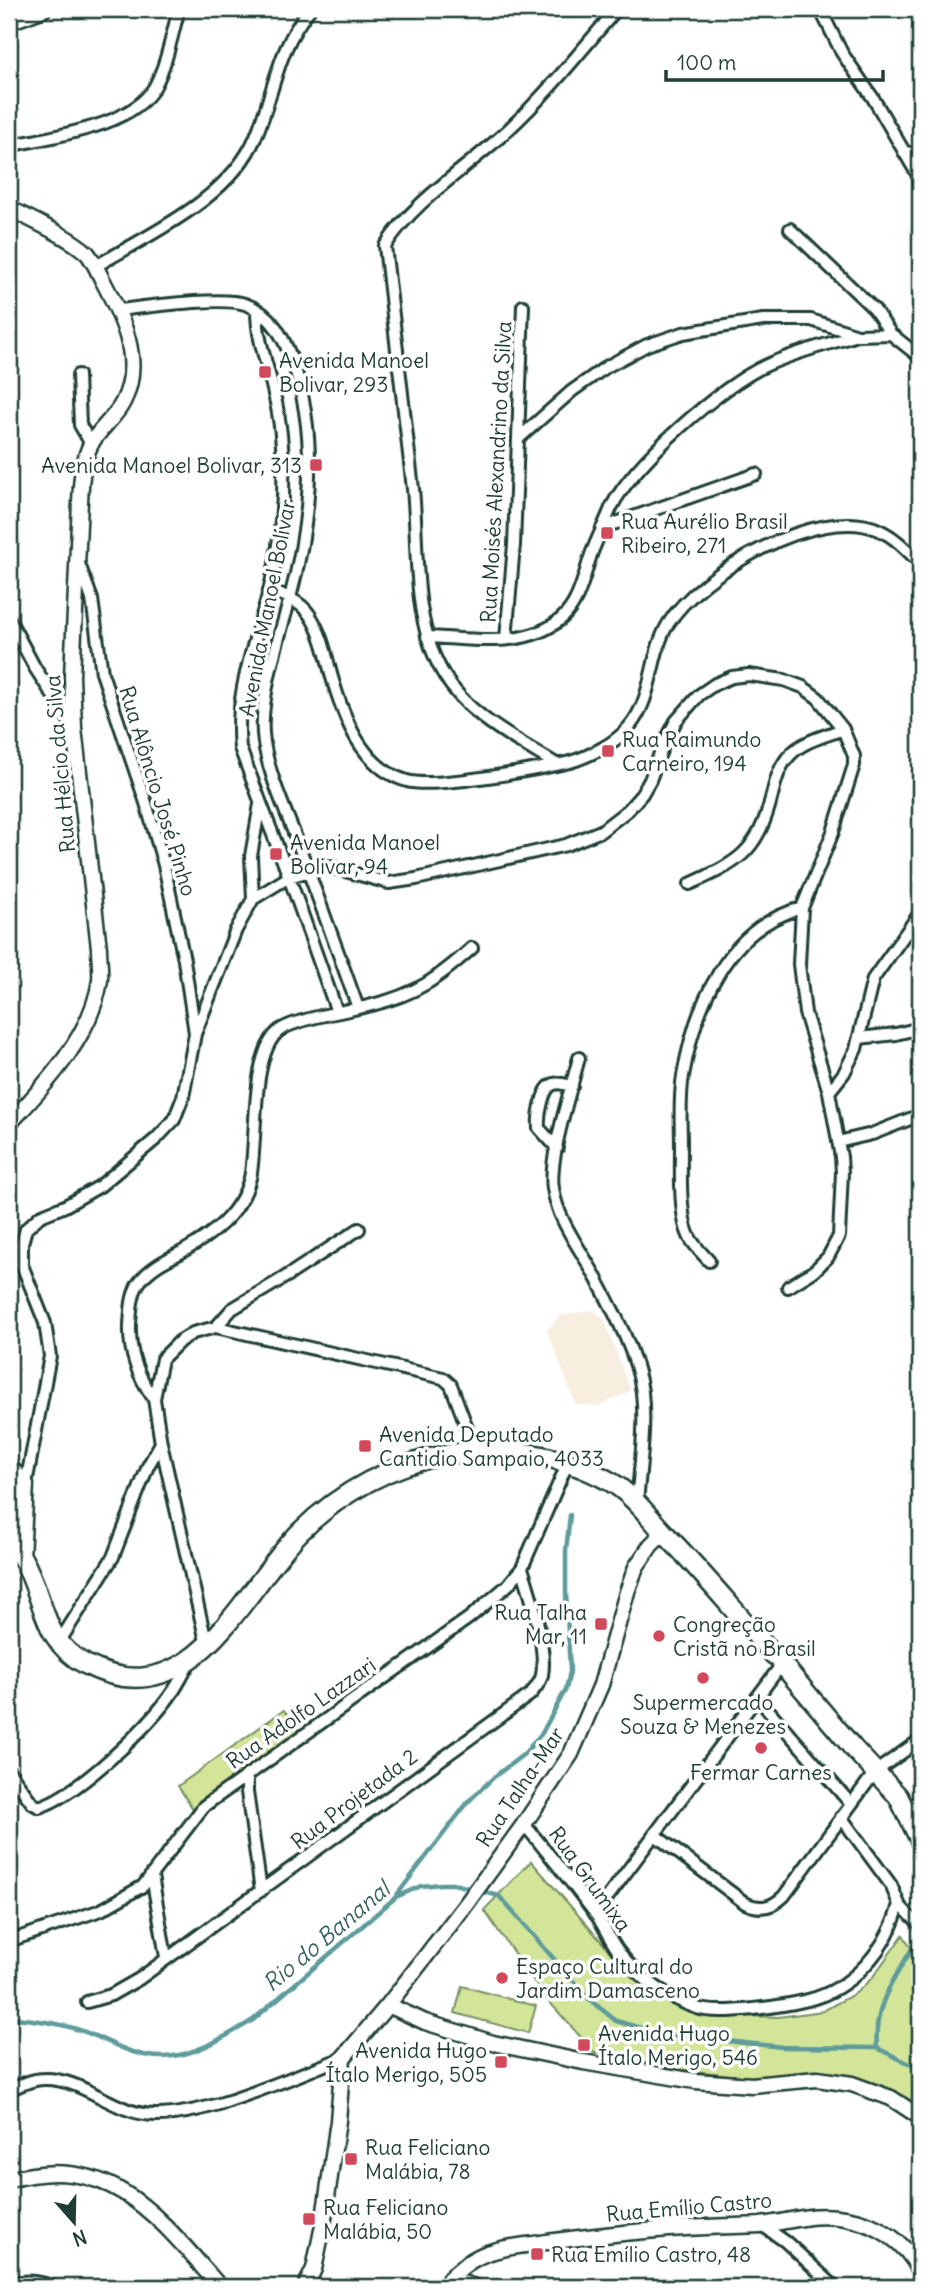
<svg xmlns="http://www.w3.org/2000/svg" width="929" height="2296" font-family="Delius,sans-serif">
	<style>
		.built { fill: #f7eee0 }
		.green { fill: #d2e599; stroke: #789166; stroke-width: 2 }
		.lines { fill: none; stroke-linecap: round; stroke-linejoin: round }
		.stream { stroke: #5e9b9b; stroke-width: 4.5 }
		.pedestrian-casing { stroke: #1f3d34; stroke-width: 14 }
		.minor-casing { stroke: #1f3d34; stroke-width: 16 }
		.tertiary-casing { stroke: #1f3d34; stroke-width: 19 }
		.primary-casing { stroke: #1f3d34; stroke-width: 23 }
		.pedestrian { stroke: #fff; stroke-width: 9 }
		.minor { stroke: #fff; stroke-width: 10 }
		.tertiary { stroke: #fff; stroke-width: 14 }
		.primary { stroke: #fff; stroke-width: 18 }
		.poi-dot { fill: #d1495b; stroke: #fff; stroke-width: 2.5 }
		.labels { text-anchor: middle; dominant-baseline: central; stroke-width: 7; stroke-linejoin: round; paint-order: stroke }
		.poi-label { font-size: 21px; fill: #1f3d34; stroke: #fff; text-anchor: start }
		.street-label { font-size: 21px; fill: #1f3d34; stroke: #fff }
		.water-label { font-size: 23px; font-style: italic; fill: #39645f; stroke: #fff }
	</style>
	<rect width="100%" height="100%" fill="#fff"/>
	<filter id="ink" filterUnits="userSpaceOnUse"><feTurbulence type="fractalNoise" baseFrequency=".0143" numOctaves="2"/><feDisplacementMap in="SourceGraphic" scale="14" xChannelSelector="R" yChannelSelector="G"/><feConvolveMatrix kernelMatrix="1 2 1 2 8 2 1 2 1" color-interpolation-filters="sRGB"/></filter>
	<g filter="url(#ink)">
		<path class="built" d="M 593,1310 L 604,1319 L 630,1390 L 625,1394 L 598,1406 L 576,1405 L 547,1331 L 559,1316 Z"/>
		<path class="green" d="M 284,1710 L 302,1734 L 193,1809 L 178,1786 Z
			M 531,1861 L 621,1964 L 650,1993 L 698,2007 L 741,2016 L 778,2017 L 823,2011 L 856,1993 L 872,1978 L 903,1935 L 920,1961 L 920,2122 L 854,2080 L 746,2077 L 677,2069 L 594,2052 L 543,1995 L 484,1910 Z
			M 462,1986 L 536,2006 L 528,2033 L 455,2013 Z"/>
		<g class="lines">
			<path class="stream" d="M 396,1896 L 468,1802 L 494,1777 L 524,1754 L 542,1733 L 566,1689 L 570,1672 L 566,1593 L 566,1551 L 570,1515
				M 9,2017 C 35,2020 62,2023 88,2033 C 113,2043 136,2058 164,2057 C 196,2056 226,2036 253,2020 L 396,1897 L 421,1886 L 441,1884 L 454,1884 L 499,1896 L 588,1998 L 616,2021 L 658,2033 L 745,2043 L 783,2047 L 877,2048 L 920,2069
				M 877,2048 C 873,2006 893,1981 913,1947"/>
			<g class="pedestrian-casing">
				<path id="pedestrian" d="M 899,1904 L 920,1926"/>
			</g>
			<g class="minor-casing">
				<path id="minor" d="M 820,9 L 842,53 L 873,98 L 920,179
					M 9,146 C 52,136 132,128 155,86 C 167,63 172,34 179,9
					M 904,152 L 920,154
					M 790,229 L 874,309 L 891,334
					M 96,266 C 150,234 231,198 256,136 C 275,90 277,49 310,9
					M 118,310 C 146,307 221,296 245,304 C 272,313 284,338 293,363 C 319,438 310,523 290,598 C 280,635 260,695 263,733 C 265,766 284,807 296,838 C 317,895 338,951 358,1008
					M 257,311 C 257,340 268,366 274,394 C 282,426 284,463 283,496 C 281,527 277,561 269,591 C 255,644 234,693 240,748 L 289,877 L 337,1012
					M 78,375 L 80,425 L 91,444
					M 518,439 L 572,391 L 606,367 L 647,345 L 683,333 L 763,320 L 811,320 L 858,335 L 891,334 L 920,357
					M 602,528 L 756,474
					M 79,564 L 92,599 L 102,673 L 146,803 L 164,865 L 184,960 L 195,1033
					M 269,590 C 284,595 300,601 309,614 C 321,631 326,654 331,674 C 343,716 361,768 407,781 C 434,789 540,769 570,762 C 590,756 616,743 629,727 C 654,698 649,656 668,624 C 699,573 820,503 879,530 C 895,537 908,551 920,563
					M 9,619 L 35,668 L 74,728
					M 427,637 C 470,638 524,650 561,619 C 580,603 584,574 592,552 C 598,537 605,523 611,508 C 632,464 722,385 767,365 C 796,352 828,344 858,335
					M 506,639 L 514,545 L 523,306
					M 556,764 C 517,740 468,716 444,675 C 411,620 419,551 413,489 C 404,408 394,327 385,246 C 416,198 468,168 509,129 C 549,92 582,49 617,9
					M 690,884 C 737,863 758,852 771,799 C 775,784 778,767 790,755 C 803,741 825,736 843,729
					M 253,899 L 289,877 L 327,866 L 389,883 L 416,879 L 566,845 L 601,831 L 628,810 L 642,794 L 650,780 L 662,748 L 676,721 L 699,695 L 715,684 L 732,677 L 749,675 L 784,680 L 803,687 L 818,698 L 843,729 L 854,756 L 854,765 L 833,832 L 802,908 L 799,964 L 805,1013 L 829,1092 L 841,1157 L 842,1172 L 839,1236 L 828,1257 L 814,1271 L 788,1287
					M 859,1038 L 896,1034 L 920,1028
					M 579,1058 C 571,1089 548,1160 553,1188 C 557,1219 579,1247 594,1274 C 612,1308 637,1353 642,1392 C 646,1428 640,1467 637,1503
					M 829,1092 L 844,1073 L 856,1049 L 873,979 L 920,913
					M 838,1142 L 872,1134 L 920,1115
					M 557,1148 L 539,1128 C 538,1117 542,1087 554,1084 C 559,1082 567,1085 572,1086
					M 709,1261 C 702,1253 694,1246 689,1236 C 679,1215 681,1170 681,1146 C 681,1123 679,1099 683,1076 C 695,1006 727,927 802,908
					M 216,1327 L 232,1309 L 287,1276 L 359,1229
					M 154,1399 C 138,1376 129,1354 130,1325 C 131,1311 131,1297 138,1284 C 148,1269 164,1261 180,1253 C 211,1236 241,1214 250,1178 C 258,1143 249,1053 280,1030 C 298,1018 349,1011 372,1005 C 417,994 437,979 472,948
					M 161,1443 L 207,1646
					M 26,1484 L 50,1356 L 45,1323 L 22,1265 L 22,1243 L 26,1229 L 40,1216 L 65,1206 L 100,1186 L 156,1139 L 174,1120 L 183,1097 L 195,1034 L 236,930 L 253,899 L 251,856 L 260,804
					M 58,1644 L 113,1557 L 148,1466 L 161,1443 L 154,1399 L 162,1359 L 180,1341 L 193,1333 L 216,1327 L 443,1378 L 451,1385 L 475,1449
					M 757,1697 L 851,1804
					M 9,1771 L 32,1803 L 39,1807 C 78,1795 151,1725 174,1690 C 180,1681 184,1672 190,1662
					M 247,1775 L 247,1792 L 261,1891
					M 524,1824 C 548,1853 571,1882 594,1912 C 605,1926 611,1944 623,1957 C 641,1979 670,1999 697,2008 C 719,2016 784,2006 808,2000 C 853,1989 888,1948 899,1904 L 891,1885 L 841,1817
					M 655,1835 L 745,1903 C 760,1910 772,1908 784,1896 L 875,1772 L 920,1740
					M 152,1876 L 166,1957
					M 595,1914 L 782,1664
					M 9,1941 L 101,1910 L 143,1886 L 204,1806 L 469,1618 L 508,1585 L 522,1568 L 568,1462
					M 87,2002 L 111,1995 L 139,1979 L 531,1694 C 535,1688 541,1682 542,1675 C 547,1649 531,1595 522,1568
					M 9,2090 C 20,2085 32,2079 44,2079 C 84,2078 115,2115 155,2115 C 209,2116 290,2077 343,2058
					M 762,2225 L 786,2242 L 835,2287
					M 9,2284 C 26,2280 38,2281 54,2287"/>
			</g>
			<g class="tertiary-casing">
				<path id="tertiary" d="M 9,22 L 44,9
					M 9,208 C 33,221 67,235 87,253 C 94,261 98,272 103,281 C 122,317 144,361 123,402 C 115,418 99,429 91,444 C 82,461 81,484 80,502 L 72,676 L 74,728 L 99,948 C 99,958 101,970 100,980 C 92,1036 45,1085 9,1124
					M 9,1466 L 26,1484 L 22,1557
					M 388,2005 L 425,2022 L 493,2043 L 583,2062 L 695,2081 L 752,2085 L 817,2079 L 852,2084 L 891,2098 L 920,2117
					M 9,2180 C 112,2151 159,2218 220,2287
					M 305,2287 L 314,2269 L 323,2225 L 338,2121 L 343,2058 L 388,2005 L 467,1903 L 524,1824 L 571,1754 L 601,1685 L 627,1592 L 636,1567 L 651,1545 L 664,1532
					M 475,2287 L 449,2279 C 462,2266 477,2255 494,2251 C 511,2246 530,2245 547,2242 C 600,2235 654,2229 707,2227 C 724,2226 742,2226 760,2225 C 789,2222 815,2212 845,2218 C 877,2223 905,2241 920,2271"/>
			</g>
			<g class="primary-casing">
				<path id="primary" d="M 9,1542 C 13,1547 19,1552 22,1558 C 45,1596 41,1641 85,1664 C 192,1720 241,1592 300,1532 C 382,1450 508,1424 611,1482 C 632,1494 648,1516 664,1533 C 703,1572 737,1615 774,1655
					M 782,1664 L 853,1748 L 898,1796 L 920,1840"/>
			</g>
			<use href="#pedestrian" class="pedestrian"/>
			<use href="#minor" class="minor"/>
			<use href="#tertiary" class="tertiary"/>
			<use href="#primary" class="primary"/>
		</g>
	</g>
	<g class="poi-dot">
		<rect x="258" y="365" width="14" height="14" rx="3.5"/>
		<rect x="309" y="458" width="14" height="14" rx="3.5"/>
		<rect x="600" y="526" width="14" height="14" rx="3.5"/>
		<rect x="601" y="744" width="14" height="14" rx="3.5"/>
		<rect x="269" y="847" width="14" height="14" rx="3.5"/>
		<rect x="358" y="1439" width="14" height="14" rx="3.5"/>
		<rect x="594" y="1617" width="14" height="14" rx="3.5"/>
		<circle cx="659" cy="1636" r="7"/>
		<circle cx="703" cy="1678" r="7"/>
		<circle cx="761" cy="1748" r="7"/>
		<circle cx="502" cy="1978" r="7"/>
		<rect x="577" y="2038" width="14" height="14" rx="3.5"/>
		<rect x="494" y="2055" width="14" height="14" rx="3.5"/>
		<rect x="344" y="2152" width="14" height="14" rx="3.5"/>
		<rect x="302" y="2212" width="14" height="14" rx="3.5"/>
		<rect x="530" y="2247" width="14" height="14" rx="3.5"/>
	</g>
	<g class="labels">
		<g class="poi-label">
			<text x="279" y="360">Avenida Manoel<tspan x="279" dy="24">Bolivar, 293</tspan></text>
			<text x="302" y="465" text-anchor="end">Avenida Manoel Bolivar, 313</text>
			<text x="621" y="521">Rua Aurélio Brasil<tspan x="621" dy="24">Ribeiro, 271</tspan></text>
			<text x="622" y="739">Rua Raimundo<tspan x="622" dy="24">Carneiro, 194</tspan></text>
			<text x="290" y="842">Avenida Manoel<tspan x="290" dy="24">Bolivar, 94</tspan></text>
			<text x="379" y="1434">Avenida Deputado<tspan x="379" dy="24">Cantidio Sampaio, 4033</tspan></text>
			<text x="587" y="1612" text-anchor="end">Rua Talha<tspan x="587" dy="24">Mar, 11</tspan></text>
			<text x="673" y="1624">Congreção<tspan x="673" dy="24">Cristã no Brasil</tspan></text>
			<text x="703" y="1702" text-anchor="middle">Supermercado<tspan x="703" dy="24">Souza &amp; Menezes</tspan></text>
			<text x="761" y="1772" text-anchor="middle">Fermar Carnes</text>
			<text x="516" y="1966">Espaço Cultural do<tspan x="516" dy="24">Jardim Damasceno</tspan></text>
			<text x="598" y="2033">Avenida Hugo<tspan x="598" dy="24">Ítalo Merigo, 546</tspan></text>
			<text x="487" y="2050" text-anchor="end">Avenida Hugo<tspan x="487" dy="24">Ítalo Merigo, 505</tspan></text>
			<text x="365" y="2147">Rua Feliciano<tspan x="365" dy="24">Malábia, 78</tspan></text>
			<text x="323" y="2207">Rua Feliciano<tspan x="323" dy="24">Malábia, 50</tspan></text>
			<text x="551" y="2254">Rua Emílio Castro, 48</text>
		</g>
		<g class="street-label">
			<text transform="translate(496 472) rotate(-87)">Rua Moisés Alexandrino da Silva</text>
			<text transform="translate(267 608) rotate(-79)">Avenida Manoel Bolívar</text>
			<text transform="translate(60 764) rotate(-95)">Rua Hélcio da Silva</text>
			<text transform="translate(158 791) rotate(73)">Rua Alôncio José Pinho</text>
			<text transform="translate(301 1713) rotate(-35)">Rua Adolfo Lazzari</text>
			<text transform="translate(520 1787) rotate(-56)">Rua Talha-Mar</text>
			<text transform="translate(354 1799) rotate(-37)">Rua Projetada 2</text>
			<text transform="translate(590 1879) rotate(54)">Rua Grumixa</text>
			<text transform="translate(689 2207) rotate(-5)">Rua Emílio Castro</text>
		</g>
		<g class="water-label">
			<text transform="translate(326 1936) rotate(-40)">Rio do Bananal</text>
		</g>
	</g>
	<rect width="929" height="2296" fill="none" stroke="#fff" stroke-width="35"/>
	<rect x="18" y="18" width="894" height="2261" fill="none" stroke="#1f3d34" stroke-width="2.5" filter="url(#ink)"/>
	<g transform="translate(74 2222) rotate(160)" stroke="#ffffff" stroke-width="5" paint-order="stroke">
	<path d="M0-5L12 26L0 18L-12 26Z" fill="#1f3d34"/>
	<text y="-10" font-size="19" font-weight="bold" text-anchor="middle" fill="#1f3d34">N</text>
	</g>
	<path d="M666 70v10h217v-10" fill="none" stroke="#1f3d34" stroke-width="3.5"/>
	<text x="677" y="70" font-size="21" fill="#1f3d34" stroke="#ffffff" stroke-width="5" paint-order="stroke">100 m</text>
</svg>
